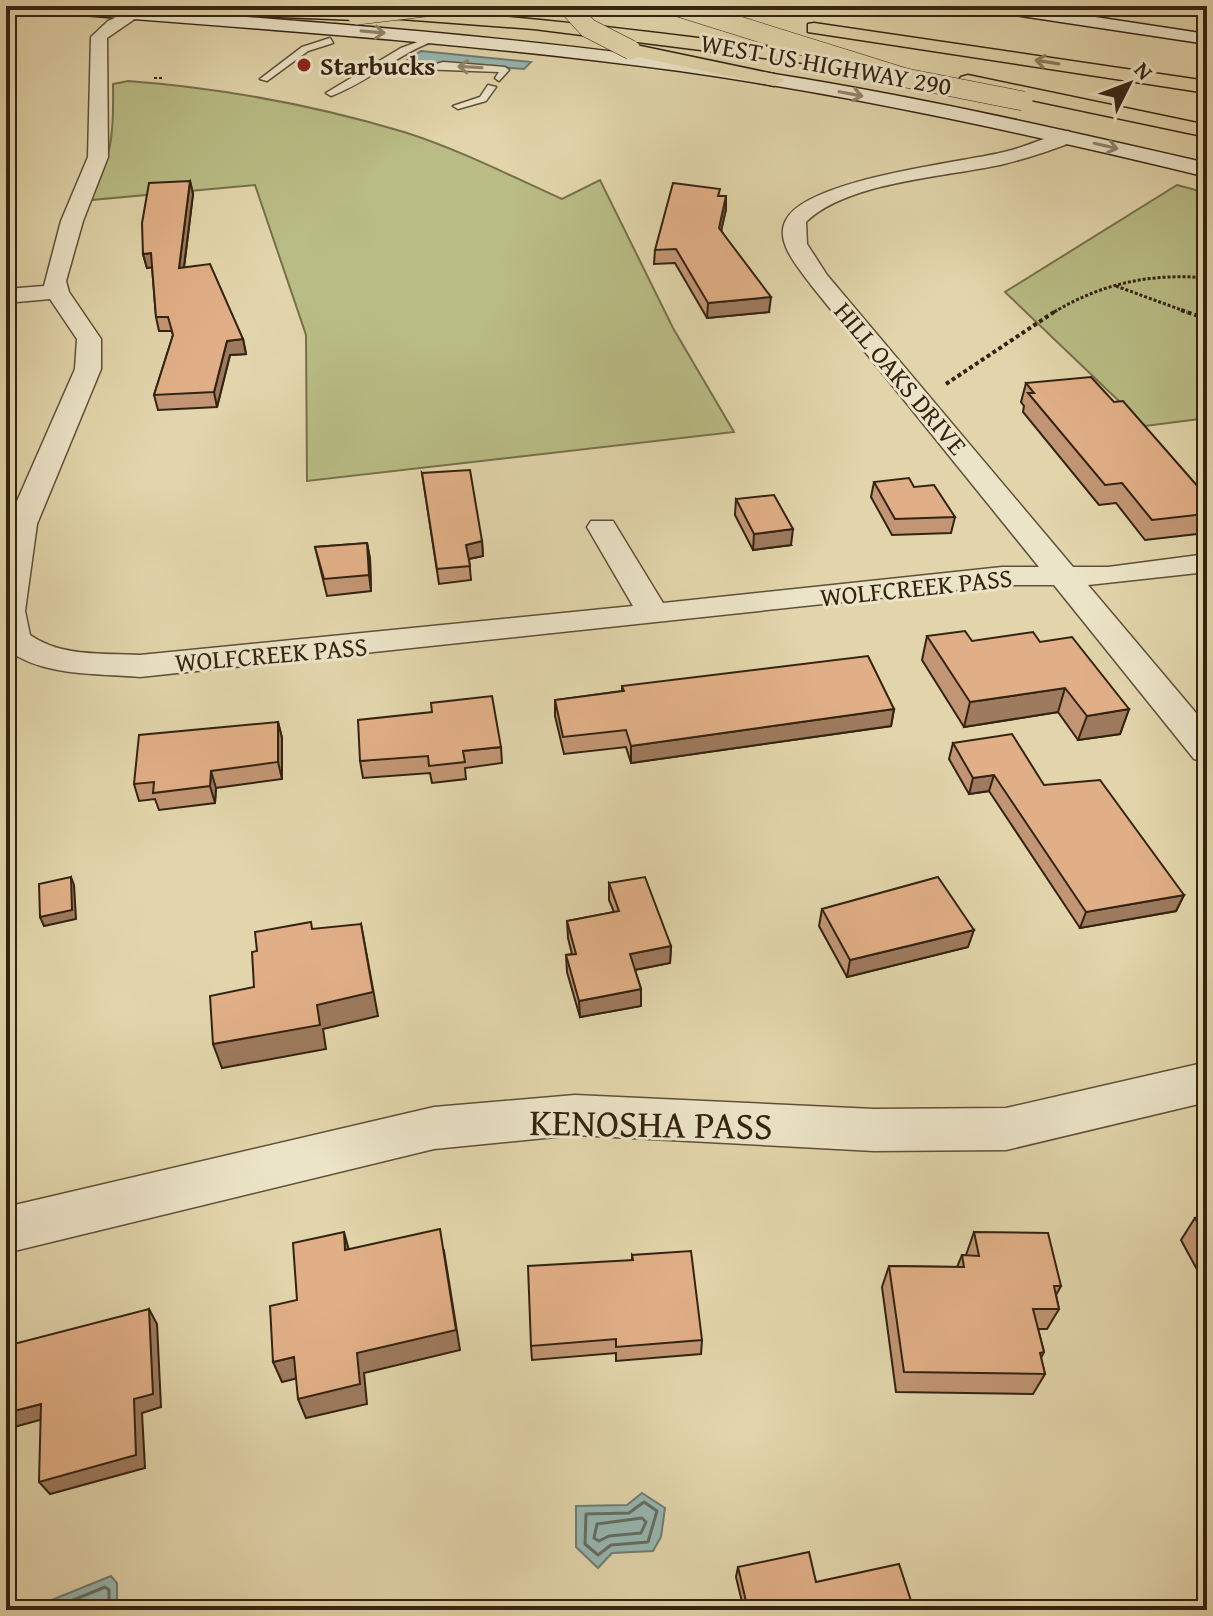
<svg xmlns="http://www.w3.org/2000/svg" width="1213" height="1616" font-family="'Gentium Book Plus',serif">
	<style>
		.green { fill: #b9bc85; stroke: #76704b; stroke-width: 2 }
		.water { fill: #96b7b1; stroke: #6e7c71; stroke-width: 2 }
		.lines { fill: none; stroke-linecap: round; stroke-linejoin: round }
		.shore { stroke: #646d61; stroke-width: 3 }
		.lane-casing { stroke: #5f5038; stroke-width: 3 }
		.street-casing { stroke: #5f5038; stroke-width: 3 }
		.secondary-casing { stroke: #332311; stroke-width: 3 }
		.primary-casing { stroke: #332311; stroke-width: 3 }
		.highway-casing { stroke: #332311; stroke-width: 3 }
		.path-far2 { stroke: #332311; stroke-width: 2; stroke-dasharray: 3 2; stroke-linecap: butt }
		.path-far1 { stroke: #332311; stroke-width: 3; stroke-dasharray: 3 2; stroke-linecap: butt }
		.path { stroke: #332311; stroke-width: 4; stroke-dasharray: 4 3; stroke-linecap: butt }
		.lane { fill: #ece4c8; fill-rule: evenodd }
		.street { fill: #ece4c8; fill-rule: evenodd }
		.secondary { fill: #ece4c8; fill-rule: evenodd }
		.primary { fill: #e2d5ab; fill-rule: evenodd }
		.highway { fill: #e2d5ab; fill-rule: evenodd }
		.primary-bridge-casing { stroke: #332311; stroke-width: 20; stroke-linecap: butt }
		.highway-bridge-casing { stroke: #332311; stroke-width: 20; stroke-linecap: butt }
		.primary-bridge { stroke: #e2d5ab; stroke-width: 19 }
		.highway-bridge { stroke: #e2d5ab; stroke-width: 19 }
		.wall { fill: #c29674; stroke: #332311; stroke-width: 2 }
		.shaded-wall { fill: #9e7a5e; stroke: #332311; stroke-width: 2 }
		.building { fill: #e1af87; stroke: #332311; stroke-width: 2 }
		.oneway { stroke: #90846c }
		.oneway2 { stroke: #8a7c5e }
		.poi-dot { fill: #8f2418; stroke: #ece4c8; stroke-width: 3 }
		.labels { text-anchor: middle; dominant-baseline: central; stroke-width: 6; stroke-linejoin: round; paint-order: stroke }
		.far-street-label { font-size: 26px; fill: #332311; stroke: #ece4c8 }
		.far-poi-label { font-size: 26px; font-weight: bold; fill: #332311; stroke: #ece4c8; text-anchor: start }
		.near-street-label { font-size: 38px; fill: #332311; stroke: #ece4c8 }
	</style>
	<rect width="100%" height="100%" fill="#e2d5ab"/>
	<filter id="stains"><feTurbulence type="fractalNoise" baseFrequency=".0025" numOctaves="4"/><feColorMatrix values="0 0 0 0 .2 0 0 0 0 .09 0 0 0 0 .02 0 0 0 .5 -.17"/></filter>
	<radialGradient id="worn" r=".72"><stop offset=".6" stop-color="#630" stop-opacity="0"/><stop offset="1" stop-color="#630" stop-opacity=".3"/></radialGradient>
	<path class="green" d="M 128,81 C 221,88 314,105 404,132 C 458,149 511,176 562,199 L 600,180 L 673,328 L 734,432 L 307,481 L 306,335 L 255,185 L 91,200 C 112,153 114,135 113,84 Z
		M 1177,185 L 1207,193 L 1207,418 L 1145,426 L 1005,292 Z"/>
	<path class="water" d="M 421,51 L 531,62 L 524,69 L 446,63 L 398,66 Z
		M 642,1493 L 665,1508 L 661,1537 L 653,1551 L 612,1553 L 598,1568 L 576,1547 L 576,1506 L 627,1505 Z
		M 111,1576 L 117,1583 L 117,1610 L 27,1610 Z"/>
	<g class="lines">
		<path class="shore" d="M 644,1502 L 657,1511 L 648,1542 L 611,1545 L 598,1555 L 585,1544 L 586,1514 L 629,1513 Z
			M 642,1518 L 646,1522 L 641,1533 L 609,1536 L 599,1541 L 594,1538 L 597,1524 Z
			M 49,1610 L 105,1587 L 109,1590 L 109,1610"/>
		<g class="lane-casing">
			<path id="lane" d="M 434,36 L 437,40 C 398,53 369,82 331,96 L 326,93 L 401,48 Z
				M 330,38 L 333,43 L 308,51 L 267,81 L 260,79 L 302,47 Z
				M 443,62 L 505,67 L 509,70 L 499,81 L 495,78 L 499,72 L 420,69 Z
				M 488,85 L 496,87 L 486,101 L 458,109 L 453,106 L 480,97 Z"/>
		</g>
		<g class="street-casing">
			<path id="street" d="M 129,11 L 142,14 L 107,38 L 108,157 L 83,221 L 66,281 L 69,292 L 101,339 L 101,369 L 37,524 L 25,611 L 30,635 C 61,657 103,653 140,655 L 633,606 L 587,527 L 591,521 L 613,521 L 663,603 L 1002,567 L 1039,567 L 811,285 C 799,268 774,242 786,220 C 807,179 959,163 1004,152 C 1026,147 1046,137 1068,131 L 1077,137 L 1075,141 C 1052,150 1028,158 1004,164 C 948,177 848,181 806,222 L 807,244 L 827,275 L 1073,567 L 1108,567 L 1207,554 L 1207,572 L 1088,585 L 1207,726 L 1207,762 L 1194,759 L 1054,585 L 1002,585 L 140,677 C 95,673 44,677 6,649 L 7,524 L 75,369 L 77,339 L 50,299 L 6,303 L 6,289 L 44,286 L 61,221 L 88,157 L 91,37 L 108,21 Z
				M 1207,1062 L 1207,1102 L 1006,1150 L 874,1151 L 575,1135 L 434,1149 L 6,1253 L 6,1207 L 434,1107 L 575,1095 L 874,1109 L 1006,1108 Z"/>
		</g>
		<g class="secondary-casing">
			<path id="secondary" d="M 21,6 C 126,6 231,16 335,24 C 482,36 629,51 774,74 C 920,97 1064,130 1207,163 L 1207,177 C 1033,135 857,96 680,71 C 464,42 247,28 30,11 Z
				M 979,6 L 1023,6 L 1207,34 L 1207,44 L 988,11 Z"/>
		</g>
		<g class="primary-casing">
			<path id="primary" d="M 121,6 L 357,10 L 366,15 L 357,20 L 130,11 Z
				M 631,44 L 774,74 L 784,80 L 774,86 L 624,54 L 622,50 Z"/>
		</g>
		<g class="highway-casing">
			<path id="highway" d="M 285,6 C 481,6 674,36 868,59 L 878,65 L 868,71 L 534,29 L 294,11 Z
				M 814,23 L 1207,81 L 1207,93 L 808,32 L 808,24 Z
				M 968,75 L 1207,125 L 1207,137 L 961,85 L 958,81 L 961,77 Z"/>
		</g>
		<path class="path-far2" d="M 154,78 L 162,78"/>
		<path class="path-far1" d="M 1116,286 L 1187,312
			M 1054,312 C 1103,283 1151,273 1207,278"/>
		<path class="path" d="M 1181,310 L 1207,319
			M 946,384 L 1057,310"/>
		<use href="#lane" class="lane"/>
		<use href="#street" class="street"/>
		<use href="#secondary" class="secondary"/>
		<use href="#primary" class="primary"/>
		<use href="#highway" class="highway"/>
		<g class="primary-bridge-casing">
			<path id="primary-bridge" d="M 568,6 L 588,28 L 631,50
				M 357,15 L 433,6"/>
		</g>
		<g class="highway-bridge-casing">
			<path id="highway-bridge" d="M 675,6 L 906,78 L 1023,101"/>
		</g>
		<use href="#primary-bridge" class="primary-bridge"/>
		<use href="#highway-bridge" class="highway-bridge"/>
	</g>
	<path class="wall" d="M 190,181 L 193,194 L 184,268 L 243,339 L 246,354 L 230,355 L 217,407 L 158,410 L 154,395 L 173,335 L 172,331 L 159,331 L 156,317 L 152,267 L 147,268 L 143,254 Z
		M 720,196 L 726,209 L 721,230 L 769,312 L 707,318 L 675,263 L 654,264 L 655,250 Z
		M 1026,383 L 1207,497 L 1206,524 L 1201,525 L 1197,534 L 1145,540 L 1116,503 L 1099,505 L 1023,412 L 1024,406 L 1021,402 Z
		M 422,473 L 482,541 L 483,556 L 469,559 L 471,580 L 439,584 Z
		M 874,482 L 914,487 L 955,517 L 951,533 L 892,535 L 871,497 Z
		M 736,499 L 791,545 L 753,550 L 735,515 Z
		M 367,543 L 370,559 L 371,591 L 327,596 L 315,547 Z
		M 927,636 L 972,641 L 1040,642 L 1129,709 L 1120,734 L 1078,740 L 1058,712 L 964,727 L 922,660 Z
		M 622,686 L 894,709 L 891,726 L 631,763 L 626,747 L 564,754 L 555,716 L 555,700 L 622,691 Z
		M 278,722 L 282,738 L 282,779 L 216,788 L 215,803 L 159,810 L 155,799 L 139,801 L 134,784 Z
		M 953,743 L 1044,785 L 1184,895 L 1176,911 L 1080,928 L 989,791 L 969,794 L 949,759 Z
		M 501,747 L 502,763 L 465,768 L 466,779 L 432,783 L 430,773 L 363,778 L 360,761 Z
		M 609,883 L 671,946 L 670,963 L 635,970 L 641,989 L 641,1006 L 580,1017 L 567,972 L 566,955 L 572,954 L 568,938 L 567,921 L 614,912 L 609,900 Z
		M 822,909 L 968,947 L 847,977 L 819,926 Z
		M 1207,1216 L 1207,1288 L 1181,1240 L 1195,1218 Z
		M 974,1232 L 1061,1286 L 1056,1295 L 1059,1309 L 1047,1329 L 1038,1329 L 1044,1352 L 1041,1358 L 1045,1374 L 1033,1394 L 896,1392 L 882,1287 L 889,1266 L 957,1267 L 962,1255 L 966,1255 Z
		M 632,1255 L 702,1340 L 701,1354 L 616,1361 L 616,1353 L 532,1360 L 531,1346 L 632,1260 Z
		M 738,1567 L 816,1582 L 914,1610 L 744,1610 L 736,1577 Z"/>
	<path class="shaded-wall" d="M 190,181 L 193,194 L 182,282 L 179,268 Z
		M 726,196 L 726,209 L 719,241 L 719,228 Z
		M 151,253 L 155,267 L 147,268 L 143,254 Z
		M 771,297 L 769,312 L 707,318 L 708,303 Z
		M 243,339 L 246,354 L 230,355 L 217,407 L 214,392 L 227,341 Z
		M 793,529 L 791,545 L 753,550 L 754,534 Z
		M 482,541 L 483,556 L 468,559 L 466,545 Z
		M 367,543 L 370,559 L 371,591 L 369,575 Z
		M 1065,688 L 1058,712 L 964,727 L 970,702 Z
		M 894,709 L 891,726 L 631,763 L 631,746 Z
		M 1129,709 L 1120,734 L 1078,740 L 1087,716 Z
		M 278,722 L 282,738 L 282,779 L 278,762 Z
		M 211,771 L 216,788 L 215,803 L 210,786 Z
		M 994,775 L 989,791 L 969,794 L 973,778 Z
		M 71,877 L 74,885 L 76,919 L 44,926 L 40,917 Z
		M 1184,895 L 1176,911 L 1080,928 L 1086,912 Z
		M 361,924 L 378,1016 L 323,1029 L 326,1049 L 222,1068 L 213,1044 L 317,1005 Z
		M 974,930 L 968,947 L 847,977 L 850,960 Z
		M 671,946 L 670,963 L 629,971 L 630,954 Z
		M 641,989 L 641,1006 L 580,1017 L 579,1001 Z
		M 6,1040 L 12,1056 L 6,1059 Z
		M 344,1232 L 350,1254 L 345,1250 Z
		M 444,1251 L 460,1350 L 364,1373 L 367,1404 L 306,1418 L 298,1399 L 357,1353 Z
		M 149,1309 L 157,1324 L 161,1407 L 142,1413 L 145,1468 L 50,1494 L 39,1482 Z
		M 294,1357 L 302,1377 L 282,1382 L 273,1362 Z
		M 41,1404 L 51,1417 L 14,1427 L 6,1418 L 6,1413 Z"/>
	<path class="building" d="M 190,181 L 179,268 L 210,264 L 243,339 L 227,341 L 214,392 L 154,395 L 173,335 L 168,317 L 156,317 L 151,253 L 143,254 L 142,223 L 149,183 Z
		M 673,183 L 720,189 L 718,196 L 726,196 L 719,228 L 771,297 L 708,303 L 676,249 L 655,250 Z
		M 1091,377 L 1114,402 L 1123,401 L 1207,497 L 1207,505 L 1198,506 L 1205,514 L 1152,520 L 1122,483 L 1105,485 L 1028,393 L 1034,393 L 1026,383 Z
		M 470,470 L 482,541 L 466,545 L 470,566 L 437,569 L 422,473 Z
		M 909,478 L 914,487 L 934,485 L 955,517 L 895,519 L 874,482 Z
		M 774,495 L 793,529 L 754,534 L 736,499 Z
		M 367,543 L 369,575 L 324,579 L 315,547 Z
		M 965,631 L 972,641 L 1033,632 L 1040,642 L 1072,637 L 1129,709 L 1087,716 L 1065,688 L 970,702 L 927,636 Z
		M 868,656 L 894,709 L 631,746 L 626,730 L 563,737 L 555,700 L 624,691 L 622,686 Z
		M 492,696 L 501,747 L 463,751 L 465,762 L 429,766 L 428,756 L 360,761 L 358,720 L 432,712 L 431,703 Z
		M 278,722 L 278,762 L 211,771 L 210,786 L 153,793 L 154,782 L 134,784 L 139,735 Z
		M 1012,734 L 1044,785 L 1100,780 L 1184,895 L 1086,912 L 994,775 L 973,778 L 953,743 Z
		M 71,877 L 72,910 L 40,917 L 39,884 Z
		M 645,877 L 671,946 L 630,954 L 641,989 L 579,1001 L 566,955 L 576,954 L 567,921 L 619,911 L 609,883 Z
		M 938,877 L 974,930 L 850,960 L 822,909 Z
		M 311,922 L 312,929 L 361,924 L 373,992 L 317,1005 L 320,1025 L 213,1044 L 210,996 L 254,987 L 252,952 L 257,951 L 255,932 Z
		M 1207,1216 L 1207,1239 L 1195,1218 Z
		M 440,1229 L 456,1330 L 357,1353 L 360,1384 L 298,1399 L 294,1357 L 273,1362 L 270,1306 L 297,1300 L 293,1243 L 344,1232 L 345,1250 Z
		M 974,1232 L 1048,1233 L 1061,1286 L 1054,1286 L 1059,1309 L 1033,1309 L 1044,1352 L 1040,1353 L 1045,1374 L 904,1372 L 889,1266 L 964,1267 L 962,1255 L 979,1256 Z
		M 691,1251 L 702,1340 L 616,1347 L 616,1339 L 531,1346 L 528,1266 L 633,1260 L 632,1255 Z
		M 149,1309 L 153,1394 L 134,1399 L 136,1455 L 39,1482 L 41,1404 L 6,1413 L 6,1346 Z
		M 809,1552 L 816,1582 L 899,1564 L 914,1610 L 748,1610 L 738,1567 Z"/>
	<defs><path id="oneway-shaft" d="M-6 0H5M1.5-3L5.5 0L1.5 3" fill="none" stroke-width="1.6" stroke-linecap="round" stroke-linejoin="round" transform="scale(2)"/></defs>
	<g class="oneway">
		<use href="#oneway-shaft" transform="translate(373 32) rotate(5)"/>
		<use href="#oneway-shaft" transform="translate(470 67) rotate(-177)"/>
		<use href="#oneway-shaft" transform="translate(851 94) rotate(11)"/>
		<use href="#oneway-shaft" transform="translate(1106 146) rotate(13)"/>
	</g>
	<use class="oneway2" href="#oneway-shaft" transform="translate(1047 62) rotate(-171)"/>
	<circle class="poi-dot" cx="304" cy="65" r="8"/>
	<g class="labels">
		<g class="far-street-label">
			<text transform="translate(826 64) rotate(10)">WEST US HIGHWAY 290</text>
			<text transform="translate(901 378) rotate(50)">HILL OAKS DRIVE</text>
			<text transform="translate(916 587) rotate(-6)">WOLFCREEK PASS</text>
			<text transform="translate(271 654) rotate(-5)">WOLFCREEK PASS</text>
		</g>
		<g class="far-poi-label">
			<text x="320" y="65">Starbucks</text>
		</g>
		<g class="near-street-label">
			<text transform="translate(651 1123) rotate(1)">KENOSHA PASS</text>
		</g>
	</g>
	<rect width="1213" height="1616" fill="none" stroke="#e2d5ab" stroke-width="32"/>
	<rect x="8" y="8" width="1197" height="1600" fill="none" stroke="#332311" stroke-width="4"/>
	<rect x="16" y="16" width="1181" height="1584" fill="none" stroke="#332311" stroke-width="2"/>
	<g transform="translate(1129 84) rotate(48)" stroke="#ece4c8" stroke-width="6" paint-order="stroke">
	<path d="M0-6L14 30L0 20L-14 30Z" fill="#332311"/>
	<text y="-12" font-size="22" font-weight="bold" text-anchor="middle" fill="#332311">N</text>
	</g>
	<rect width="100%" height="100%" filter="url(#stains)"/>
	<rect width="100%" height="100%" fill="url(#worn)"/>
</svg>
